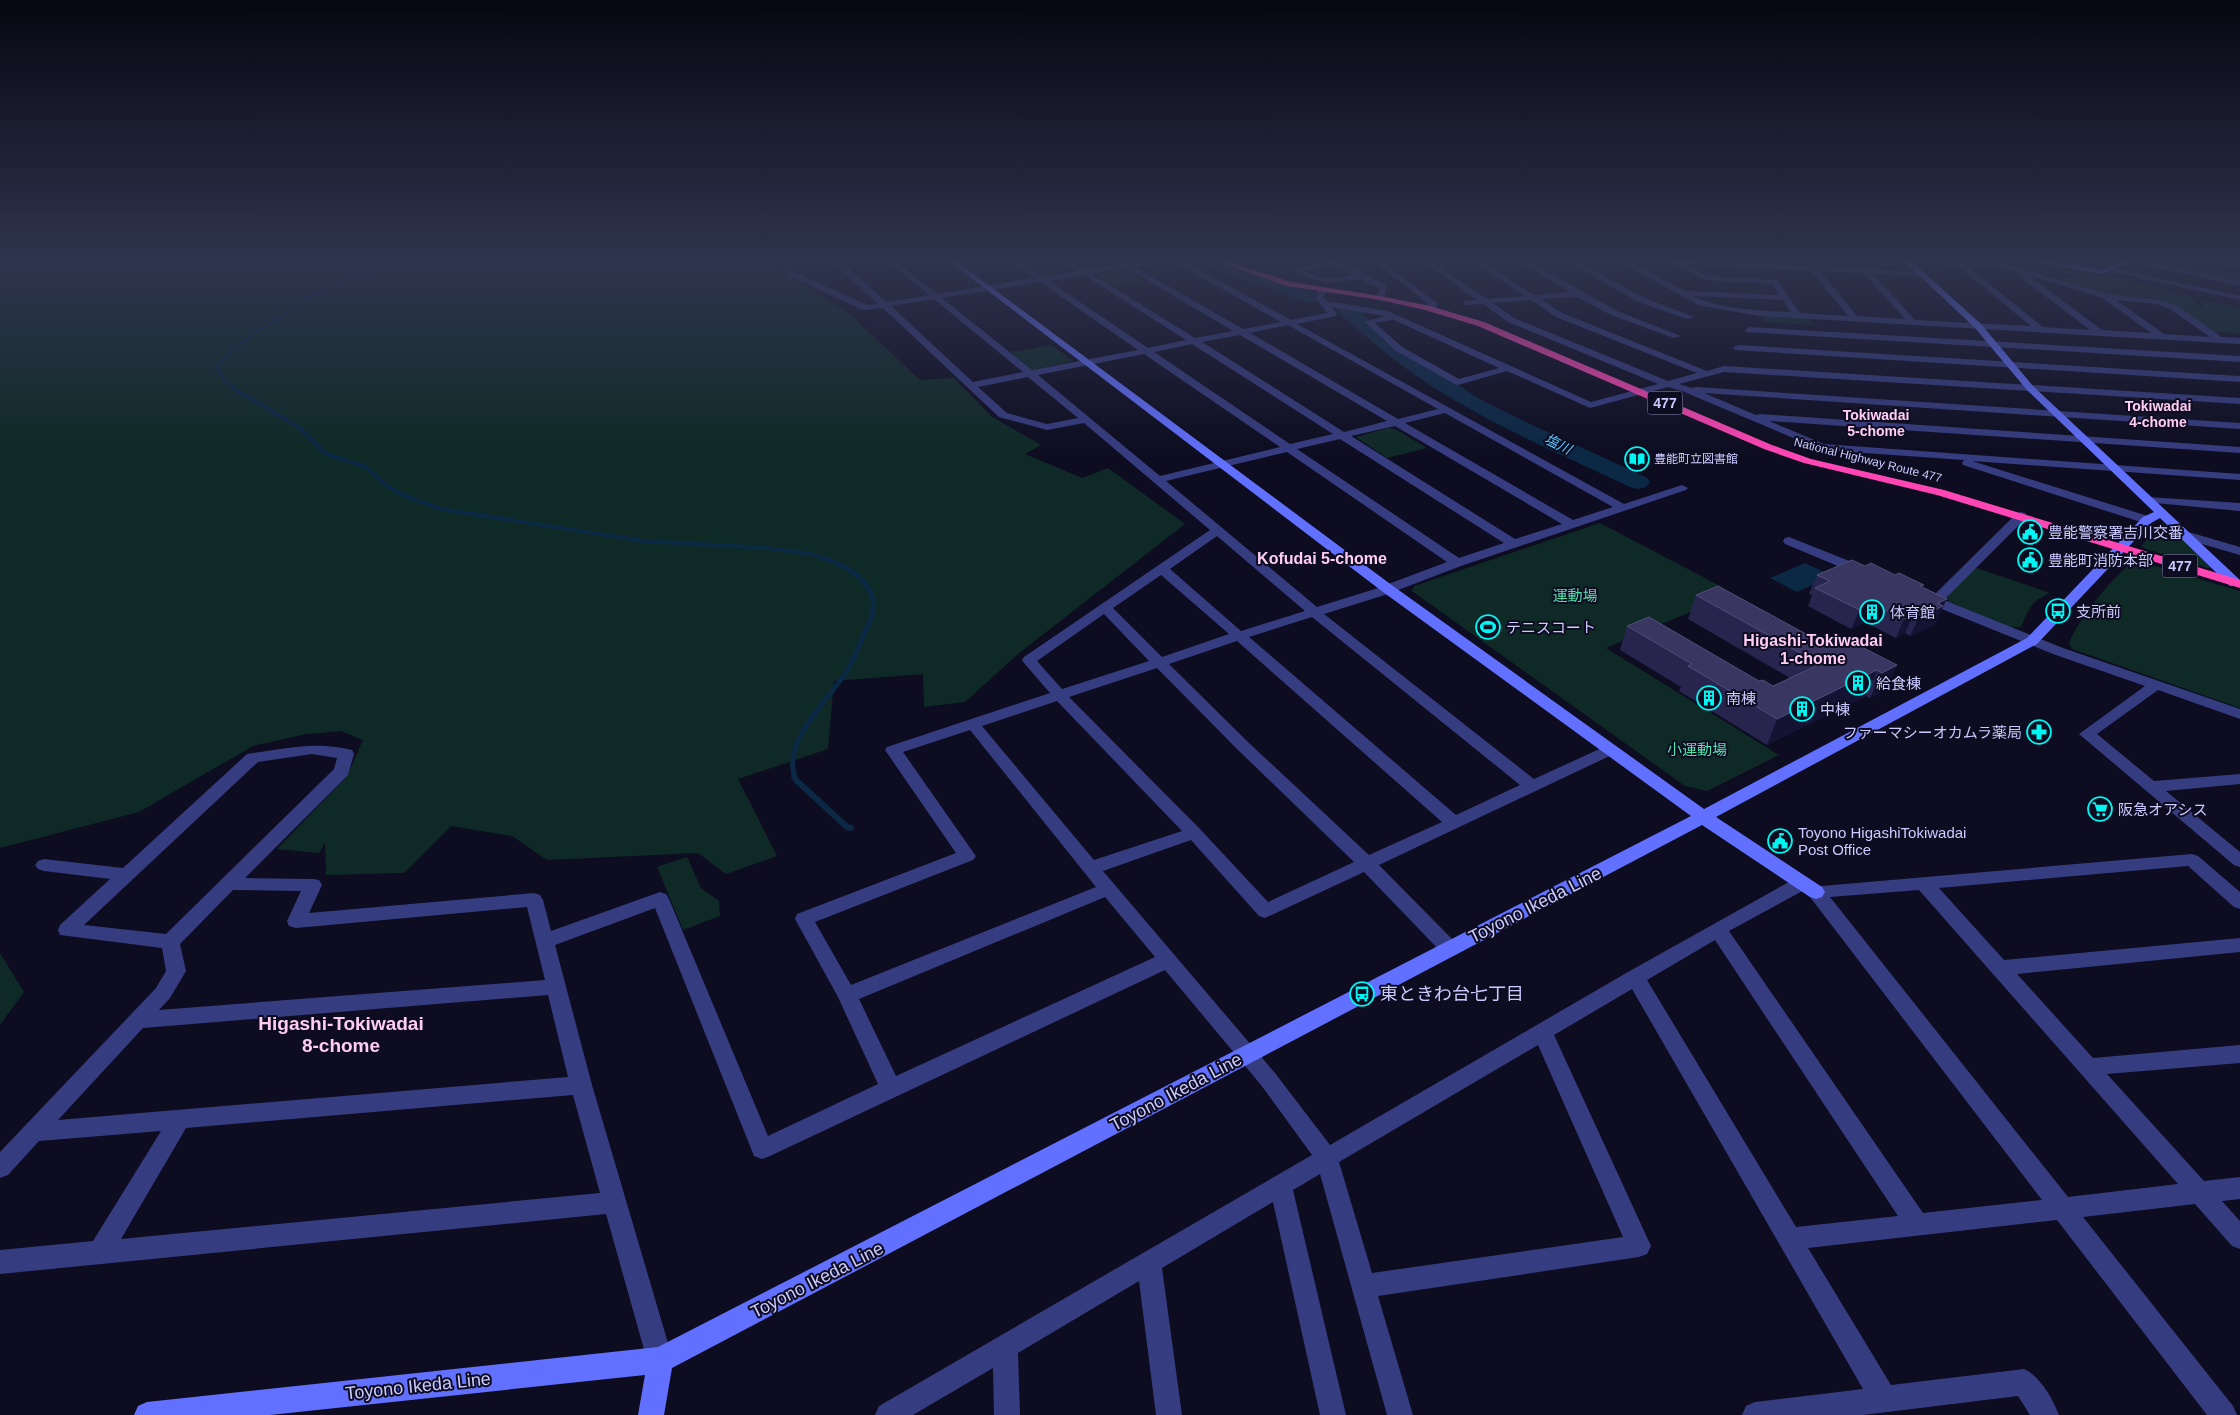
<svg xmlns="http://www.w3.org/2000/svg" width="2240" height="1415" font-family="Helvetica,'Noto Sans JP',sans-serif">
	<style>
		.green { fill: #0f2a26 }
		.water { fill: #0b2845 }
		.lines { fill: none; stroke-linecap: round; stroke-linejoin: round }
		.stream-far3 { stroke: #0b2845; stroke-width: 3 }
		.stream-far2 { stroke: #0b2845; stroke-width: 4 }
		.stream-far1 { stroke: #0b2845; stroke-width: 5 }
		.stream { stroke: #0b2845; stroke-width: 6 }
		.river { fill: #0b2845; fill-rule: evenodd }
		.street { fill: #363c80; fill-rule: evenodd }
		.secondary { fill: #6270ff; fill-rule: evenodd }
		.highway { fill: #ff46b4; fill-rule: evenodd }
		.wall { fill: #27254e }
		.shaded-wall { fill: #151334 }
		.building { fill: #393661; stroke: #504e7a }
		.labels { text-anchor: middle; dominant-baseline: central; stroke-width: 4; stroke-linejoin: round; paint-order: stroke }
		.far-poi-label { font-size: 12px; fill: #cbcbff; stroke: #0d0c20; text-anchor: start }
		.far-street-label { font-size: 12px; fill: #cbcbff; stroke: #0d0c20 }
		.shield { fill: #0d0c20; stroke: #9292bc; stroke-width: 1 }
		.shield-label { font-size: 14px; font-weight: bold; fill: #cbcbff }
		.far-neighbourhood-label { font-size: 14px; font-weight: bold; fill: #ffcdf3; stroke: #0d0c20 }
		.far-water-label { font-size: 14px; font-style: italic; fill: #59c6ff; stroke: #0d0c20 }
		.poi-label { font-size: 15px; fill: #cbcbff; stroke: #0d0c20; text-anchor: start }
		.park-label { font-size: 15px; fill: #55e1ae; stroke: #0d0c20 }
		.neighbourhood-label { font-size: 16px; font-weight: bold; fill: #ffcdf3; stroke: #0d0c20 }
		.near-street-label { font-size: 18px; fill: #cbcbff; stroke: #0d0c20 }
		.near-poi-label { font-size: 18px; fill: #cbcbff; stroke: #0d0c20; text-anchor: start }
		.near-neighbourhood-label { font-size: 19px; font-weight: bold; fill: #ffcdf3; stroke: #0d0c20 }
	</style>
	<rect width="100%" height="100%" fill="#0d0c20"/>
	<path class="green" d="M 0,258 L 787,258 L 774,266 L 850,314 L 920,380 L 954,378 L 992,417 L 1041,445 L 1025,454 L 1082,478 L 1108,468 L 1185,524 L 1018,654 L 965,702 L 924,707 L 923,674 L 834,681 L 828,749 L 738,779 L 777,856 L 726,874 L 698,853 L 547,860 L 512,836 L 451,826 L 404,873 L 326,875 L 325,843 L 319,853 L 277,849 L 347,776 L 363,740 L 341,731 L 306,734 L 253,746 L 139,812 L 0,848 Z
		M 1124,269 L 1145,282 L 1114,287 L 1096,275 Z
		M 2077,269 L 2185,295 L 2196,300 L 2201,308 L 2206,310 L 2199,300 L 2240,307 L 2240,334 L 2212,331 L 2176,306 L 2158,299 L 2107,294 L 2060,280 L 2076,276 L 2061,271 Z
		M 1766,316 L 1808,318 L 1814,325 L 1762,322 Z
		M 1051,345 L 1073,361 L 1032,370 L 1010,352 Z
		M 1388,428 L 1395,429 L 1427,448 L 1387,458 L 1356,437 Z
		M 1600,523 L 1724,588 L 1718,600 L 1606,648 L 1779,755 L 1707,791 L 1685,786 L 1412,591 L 1414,586 Z
		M 2162,524 L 2173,527 L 2216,567 L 2207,568 L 2146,549 L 2141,546 Z
		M 2135,560 L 2240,591 L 2240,708 L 2072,649 L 2069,643 C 2078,619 2114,575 2135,560 Z
		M 1976,568 L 2050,593 C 2030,601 2029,609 2021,627 L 2008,627 L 1949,602 L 1945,596 Z
		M 687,857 L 701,888 L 719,901 L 720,916 L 683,930 L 657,867 Z
		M 0,953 L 24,992 L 0,1025 Z"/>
	<path class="water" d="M 1805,563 L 1833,576 L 1797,592 L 1770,578 Z"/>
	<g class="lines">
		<path class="stream-far3" d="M 237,390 C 227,384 220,378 217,366 L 235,347 L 308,297 L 409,258"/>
		<path class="stream-far2" d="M 234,389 L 297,426 L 326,454 L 366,467 L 384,484 L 405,496 L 441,509 L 644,541 L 767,548 L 812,554 L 828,560"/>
		<path class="stream-far1" d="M 795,777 C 781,741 831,698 848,669 C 854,658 859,645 864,634 C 867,628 870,622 872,616 C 880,584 849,567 824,558"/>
		<path class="stream" d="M 794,776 L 796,780 L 847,827 L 851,828"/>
		<path class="river" d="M 1190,258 L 1212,258 L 1319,294 L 1322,298 L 1319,302 L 1307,302 L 1192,261 Z
			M 2127,258 L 2156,258 L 2240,275 L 2240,285 L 2135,263 L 2129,261 Z
			M 1345,304 L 1351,305 L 1414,356 L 1481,400 L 1528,423 L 1646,477 L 1650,482 L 1646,487 L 1638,489 L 1630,487 C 1551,450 1470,416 1400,364 C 1379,348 1359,330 1339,313 L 1336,309 L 1339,305 Z"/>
		<path class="street" d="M 812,258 L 838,258 L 886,302 L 929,295 L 885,258 L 892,258 L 937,294 L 1034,278 L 1007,258 L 1014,258 L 1043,277 L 1078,271 L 1059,258 L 1067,258 L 1086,270 L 1120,264 L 1112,258 C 1120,258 1123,262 1130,263 C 1143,264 1163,258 1178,258 L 1291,320 L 1327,313 L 1315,297 L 1320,288 L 1326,288 L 1327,290 L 1323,297 L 1327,301 L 1388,311 L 1591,402 L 1658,384 L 1508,322 L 1483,304 L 1464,305 L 1464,301 L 1477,300 L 1419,258 L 1427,258 L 1487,299 L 1524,296 L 1469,258 L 1476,258 L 1534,295 L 1569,292 L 1515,258 L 1524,258 L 1617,311 L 1681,336 L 1674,338 L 1611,315 L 1577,297 L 1541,299 L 1562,313 L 1707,371 L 1724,366 L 2240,398 L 2240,404 L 1724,372 L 1679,384 L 1692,388 L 1696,387 L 2240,423 L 2240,429 L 1704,393 L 1756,415 L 1760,414 L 2240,447 L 2240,453 L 1769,421 L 1824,444 L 2240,474 L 2240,480 L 1972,461 L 2151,517 L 2153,520 L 2151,523 L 2147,524 L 1963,465 L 1962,463 L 1964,460 L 1822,450 L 1682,391 L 1668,387 L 1590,408 L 1507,371 L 1458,385 L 1455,384 L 1396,351 L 1365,322 L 1385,316 L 1331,307 L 1337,314 L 1336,316 L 1297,324 L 1624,504 L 1682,485 L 1688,488 L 1686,490 L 1461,566 L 1385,595 L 1324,614 L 1534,779 L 1604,747 L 1616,747 L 1618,750 L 1616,753 L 1379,865 L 1457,944 L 1459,949 L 1457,954 L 1450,956 L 1443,954 L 1364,872 L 1265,918 L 1259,916 L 1191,840 L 1103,871 L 1275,1073 L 1330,1145 L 1628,972 L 1796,878 L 1802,877 L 1808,878 L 1811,883 L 1808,888 L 1729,931 L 1923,1213 L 2042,1200 L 1810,897 L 1807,892 L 1810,887 L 2192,854 L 2198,856 L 2240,892 L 2240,909 L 2234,907 L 2188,866 L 1939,888 L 2004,960 L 2240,938 L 2240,952 L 2017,974 L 2093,1058 L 2240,1045 L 2240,1063 L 2107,1074 L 2204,1181 L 2240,1177 L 2240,1199 L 2222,1201 L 2240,1221 L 2240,1249 L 2232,1246 L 2195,1204 L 2083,1217 L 2233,1406 L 2237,1415 L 2207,1415 L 2057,1220 L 1808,1248 L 1891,1385 L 2024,1369 C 2040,1376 2053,1399 2059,1415 L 2030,1415 L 2018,1396 L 1863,1415 L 1742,1415 L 1746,1406 L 1755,1402 L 1863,1389 L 1632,989 L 1554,1035 L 1651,1246 L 1647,1254 L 1639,1257 L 1378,1296 L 1413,1415 L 1387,1415 L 1320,1174 L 1293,1190 L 1346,1415 L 1320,1415 L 1273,1202 L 1162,1268 L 1182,1415 L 1156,1415 L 1139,1281 L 1018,1353 L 1020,1415 L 994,1415 L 993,1368 L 913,1415 L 875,1415 L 879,1406 L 1312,1155 L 1261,1085 L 1165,970 L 770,1156 L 762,1159 L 754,1156 L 655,908 L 555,945 L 592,1085 L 673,1360 L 669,1369 L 660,1373 L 651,1369 L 647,1360 L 606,1214 L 0,1274 L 0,1250 L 93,1241 L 161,1131 L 39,1141 L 8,1175 L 0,1178 L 0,1152 L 156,988 L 166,971 L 162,948 L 60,935 L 58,930 L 60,925 L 110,879 L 44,871 L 38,869 L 35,865 L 38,861 L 44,859 L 123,868 L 247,754 L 253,753 C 289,748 315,741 352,750 L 354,754 L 348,775 L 245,878 L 313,879 L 319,880 L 322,885 L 309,913 L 534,893 L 540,895 L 543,900 L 551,931 L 660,892 L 666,894 L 669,899 L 768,1136 L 878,1084 L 838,997 L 795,919 L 797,914 L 956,853 L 885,750 L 887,747 L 1050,693 L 1024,663 L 1022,660 L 1024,657 L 1210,530 L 1084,423 L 1047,430 L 999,417 L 883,308 L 863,310 L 789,276 L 782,263 L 786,261 ZM 831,258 L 831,260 L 878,304 L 867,305 L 795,272 L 791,265 ZM 1172,261 L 1281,322 L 1243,329 L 1135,267 ZM 1127,268 L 1233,331 L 1195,338 L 1092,274 ZM 1084,275 L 1186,340 L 1148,348 L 1049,281 ZM 1040,282 L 1138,350 L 1032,370 L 942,298 ZM 934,299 L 1023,372 L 973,382 L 891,306 ZM 1531,300 L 1556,317 L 1697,373 L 1668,381 L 1514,318 L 1493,303 ZM 1392,320 L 1392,319 L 1499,368 L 1459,379 L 1402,347 L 1375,323 ZM 1288,325 L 1438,409 L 1398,419 L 1250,333 ZM 1240,335 L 1387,421 L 1344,432 L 1202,342 ZM 1192,344 L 1333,434 L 1290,444 L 1154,352 ZM 1144,354 L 1280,447 L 1160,476 L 1038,375 ZM 1028,377 L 1078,418 L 1047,424 L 1007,413 L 978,387 ZM 1445,413 L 1613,507 L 1573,520 L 1405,423 ZM 1395,426 L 1562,524 L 1515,539 L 1351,436 ZM 1340,439 L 1504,543 L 1459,558 L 1297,449 ZM 1287,452 L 1447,562 L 1375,589 L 1317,607 L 1166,481 ZM 1217,536 L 1305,611 L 1241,631 L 1170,569 ZM 1161,575 L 1229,634 L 1162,657 L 1113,608 ZM 1104,614 L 1149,661 L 1062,689 L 1037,661 ZM 1312,617 L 1520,785 L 1456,815 L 1249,637 ZM 1237,641 L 1442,822 L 1369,855 L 1249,743 L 1169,664 ZM 1157,668 L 1237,749 L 1354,862 L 1268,902 L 1200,829 L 1069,697 ZM 1057,701 L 1182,831 L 1094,860 L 982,726 ZM 970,730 L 1096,887 L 851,985 L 815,922 L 973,860 L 976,856 L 973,852 L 903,752 ZM 312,754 L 337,758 L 334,769 L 166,934 L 84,925 L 258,762 ZM 233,890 L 301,891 L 287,921 L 289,926 L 296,928 L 527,907 L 545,980 L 159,1010 L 170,998 L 186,971 L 180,944 ZM 1919,890 L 2178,1184 L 2068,1197 L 1830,897 ZM 1105,897 L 1155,957 L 896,1076 L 859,999 ZM 1715,940 L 1898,1216 L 1796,1227 L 1647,980 ZM 548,995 L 568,1077 L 58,1120 L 143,1028 ZM 1538,1045 L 1623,1237 L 1372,1273 L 1339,1162 ZM 573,1095 L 600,1193 L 121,1239 L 186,1128 Z
			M 1323,258 L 1336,259 L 1387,286 L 1384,298 L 1377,300 L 1376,298 L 1380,289 L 1360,279 L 1326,283 L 1290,271 L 1325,261 ZM 1331,264 L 1353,275 L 1326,279 L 1303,271 Z
			M 1370,258 L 1377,258 L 1437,303 L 1437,307 L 1424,310 L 1424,306 L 1428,304 Z
			M 1563,258 L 1572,258 L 1642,297 L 1694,317 L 1687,319 L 1636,301 Z
			M 1613,258 L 1622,258 L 1687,292 L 1691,291 L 1779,295 L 1772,284 L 1706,280 L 1671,263 L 1671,259 L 1859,268 L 1859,265 L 1862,265 L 1868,269 L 1921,272 L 1924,272 L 1924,276 L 1873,274 L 1915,320 L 2031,326 L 1957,265 L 1907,263 L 1882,258 L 2003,263 L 2107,294 L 2161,300 L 2176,305 L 2222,337 L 2240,338 L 2240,344 L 1759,316 L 1698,305 ZM 1685,264 L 1811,271 L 1848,316 L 1800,313 L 1777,280 L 1708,276 ZM 1967,266 L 2002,267 L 2021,273 L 2019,275 L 2020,277 L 2090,330 L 2043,327 ZM 1820,271 L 1864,273 L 1905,319 L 1857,316 ZM 2028,275 L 2103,298 L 2151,333 L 2102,330 ZM 1693,296 L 1783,300 L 1791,312 C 1762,311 1719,309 1693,296 ZM 2116,300 L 2157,304 L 2170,309 L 2210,337 L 2164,334 Z
			M 2116,258 L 2128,258 L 2240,282 L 2240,286 Z
			M 2199,258 L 2213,258 L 2240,263 L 2240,267 Z
			M 2108,267 L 2240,296 L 2240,300 L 2108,271 Z
			M 1749,327 L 2240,356 L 2240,362 L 1746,332 L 1745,330 Z
			M 1738,345 L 2240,376 L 2240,382 L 1735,350 L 1733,348 Z
			M 2148,497 L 2240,503 L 2240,511 L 2144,502 L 2142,500 L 2144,498 Z
			M 2021,512 L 2025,513 L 2027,516 L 2025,519 L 1944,600 L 2063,648 L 2240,709 L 2240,719 L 2158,690 L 2097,734 L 2154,781 L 2240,774 L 2240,784 L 2166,791 L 2240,852 L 2240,867 L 2234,865 L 2079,734 L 2145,686 L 2053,654 L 1922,601 L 1920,598 L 1927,594 L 1933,596 L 2017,513 Z
			M 2185,531 L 2240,547 L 2240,555 L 2181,538 L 2179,535 L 2181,532 Z
			M 1789,537 L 1867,568 L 1868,571 L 1867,574 L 1857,574 L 1785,544 L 1783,541 L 1785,538 Z"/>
		<path class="secondary" d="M 945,258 L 952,258 L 1393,586 L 1704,809 L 2027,638 L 2143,517 L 2154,512 L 2027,390 L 1975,328 L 1901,258 L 1908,258 L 1981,324 L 2033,386 L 2240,580 L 2240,585 L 2230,586 L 2160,518 L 2151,523 L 2037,644 L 1716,817 L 1822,887 L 1825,892 L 1822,897 L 1816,899 L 1810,897 L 1702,825 L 672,1368 L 664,1415 L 638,1415 L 645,1375 L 270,1415 L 134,1415 L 138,1406 L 147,1402 L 658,1347 L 1691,816 L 1383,592 Z
			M 2023,258 L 2036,258 L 2101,270 L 2131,258 L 2141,258 L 2102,274 L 2026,260 Z"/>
		<path class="highway" d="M 1207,258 L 1217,258 L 1291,282 L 1380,296 L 1430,306 L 1484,322 L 1772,445 L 1811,459 L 1944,490 L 2240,580 L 2240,588 L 1937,495 L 1804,463 L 1764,449 L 1478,326 L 1425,310 L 1380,300 L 1287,286 Z"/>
	</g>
	<path class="wall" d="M 1865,566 L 1923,587 L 1938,618 L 1934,625 L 1910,636 L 1905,633 L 1896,638 L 1865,622 L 1851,629 L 1808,606 L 1812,595 L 1809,594 L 1817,575 Z
		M 1696,595 L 1828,646 L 1897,665 L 1885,690 L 1870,698 L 1866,696 L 1767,745 L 1679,691 L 1681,687 L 1620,650 L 1627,626 L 1759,681 L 1773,686 L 1790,678 L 1688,619 Z"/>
	<path class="shaded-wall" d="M 1947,599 L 1934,625 L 1910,636 L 1919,617 L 1938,603 Z
		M 1873,604 L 1865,622 L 1851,629 L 1860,610 Z
		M 1914,614 L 1905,633 L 1896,638 L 1904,619 Z
		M 1897,665 L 1885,690 L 1870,698 L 1882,673 Z
		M 1877,670 L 1866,696 L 1767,745 L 1777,719 Z"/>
	<path class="building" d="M 1852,560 L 1865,566 L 1871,563 L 1895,575 L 1899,573 L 1924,585 L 1920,586 L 1947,599 L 1938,603 L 1943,606 L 1919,617 L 1914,614 L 1904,619 L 1873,604 L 1860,610 L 1815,588 L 1830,581 L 1817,575 Z
		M 1718,586 L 1828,646 L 1844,638 L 1897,665 L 1882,673 L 1877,670 L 1777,719 L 1688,666 L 1692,664 L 1627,626 L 1649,617 L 1759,681 L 1763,680 L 1773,686 L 1820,664 L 1696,595 Z"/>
	<linearGradient id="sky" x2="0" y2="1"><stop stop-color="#070712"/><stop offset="0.57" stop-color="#2f344e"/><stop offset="1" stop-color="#2f344e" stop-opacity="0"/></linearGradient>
	<rect width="2240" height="456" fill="url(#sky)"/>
	<defs>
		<g id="library-ring" transform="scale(1.25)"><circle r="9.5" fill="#0d0c20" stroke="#00f6f2" stroke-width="1.5"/><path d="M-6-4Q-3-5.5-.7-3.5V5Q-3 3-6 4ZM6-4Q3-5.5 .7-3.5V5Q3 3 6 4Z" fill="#00f6f2"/></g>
		<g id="civic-ring" transform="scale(1.25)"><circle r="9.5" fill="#0d0c20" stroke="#00f6f2" stroke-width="1.5"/><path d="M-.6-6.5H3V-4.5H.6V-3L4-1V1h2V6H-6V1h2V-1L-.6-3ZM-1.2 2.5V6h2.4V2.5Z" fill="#00f6f2"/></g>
		<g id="bus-ring" transform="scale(1.25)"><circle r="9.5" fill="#0d0c20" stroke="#00f6f2" stroke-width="1.5"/><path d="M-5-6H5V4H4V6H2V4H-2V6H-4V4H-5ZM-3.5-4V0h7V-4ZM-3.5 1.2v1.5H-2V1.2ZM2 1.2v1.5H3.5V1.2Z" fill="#00f6f2"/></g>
		<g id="building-ring" transform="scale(1.25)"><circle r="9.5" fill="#0d0c20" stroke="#00f6f2" stroke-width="1.5"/><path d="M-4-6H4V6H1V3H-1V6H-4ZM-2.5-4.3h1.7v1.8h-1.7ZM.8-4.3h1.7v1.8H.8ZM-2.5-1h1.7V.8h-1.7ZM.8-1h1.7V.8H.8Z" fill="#00f6f2"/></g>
		<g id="stadium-ring" transform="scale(1.25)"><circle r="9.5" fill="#0d0c20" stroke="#00f6f2" stroke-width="1.5"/><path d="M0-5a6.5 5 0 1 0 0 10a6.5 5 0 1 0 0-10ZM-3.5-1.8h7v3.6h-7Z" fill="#00f6f2"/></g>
		<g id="pharmacy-ring" transform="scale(1.25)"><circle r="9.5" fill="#0d0c20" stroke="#00f6f2" stroke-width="1.5"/><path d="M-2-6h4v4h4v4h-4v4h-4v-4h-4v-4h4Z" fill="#00f6f2"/></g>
		<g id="supermarket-ring" transform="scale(1.25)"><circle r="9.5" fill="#0d0c20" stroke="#00f6f2" stroke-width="1.5"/><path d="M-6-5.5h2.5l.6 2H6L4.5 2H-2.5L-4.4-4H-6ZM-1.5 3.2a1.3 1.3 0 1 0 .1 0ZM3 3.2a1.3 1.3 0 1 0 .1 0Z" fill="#00f6f2"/></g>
	</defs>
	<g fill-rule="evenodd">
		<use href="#library-ring" x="1637" y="459"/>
		<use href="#civic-ring" x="2030" y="532"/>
		<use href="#civic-ring" x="2030" y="560"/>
		<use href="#bus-ring" x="2058" y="611"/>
		<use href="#building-ring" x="1872" y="612"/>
		<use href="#stadium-ring" x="1488" y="627"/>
		<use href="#building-ring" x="1858" y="683"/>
		<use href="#building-ring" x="1709" y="698"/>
		<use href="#building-ring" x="1802" y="709"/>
		<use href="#pharmacy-ring" x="2039" y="732"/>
		<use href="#supermarket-ring" x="2100" y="809"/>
		<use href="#civic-ring" x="1780" y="841"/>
		<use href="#bus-ring" x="1362" y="994"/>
	</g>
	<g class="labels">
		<g class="far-poi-label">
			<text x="1654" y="459">豊能町立図書館</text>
		</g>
		<g class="far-street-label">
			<text transform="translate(1868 460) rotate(14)">National Highway Route 477</text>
		</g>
		<g class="shield">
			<rect x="1647.5" y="391.5" width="35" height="23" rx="4"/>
			<rect x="2162.5" y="554.5" width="35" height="23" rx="4"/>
		</g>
		<g class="shield-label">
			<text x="1665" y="403">477</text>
			<text x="2180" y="566">477</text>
		</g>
		<g class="far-neighbourhood-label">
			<text x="2158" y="406">Tokiwadai<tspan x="2158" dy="16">4-chome</tspan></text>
			<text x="1876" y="415">Tokiwadai<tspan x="1876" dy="16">5-chome</tspan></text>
		</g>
		<g class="far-water-label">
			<text transform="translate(1558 444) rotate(26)">塩川</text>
		</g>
		<g class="poi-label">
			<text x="2048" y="532">豊能警察署吉川交番</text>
			<text x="2048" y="560">豊能町消防本部</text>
			<text x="2076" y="611">支所前</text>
			<text x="1890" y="612">体育館</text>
			<text x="1506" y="627">テニスコート</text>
			<text x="1876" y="683">給食棟</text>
			<text x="1726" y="698">南棟</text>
			<text x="1820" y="709">中棟</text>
			<text x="2022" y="732" text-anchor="end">ファーマシーオカムラ薬局</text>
			<text x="2118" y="809">阪急オアシス</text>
			<text x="1798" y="832">Toyono HigashiTokiwadai<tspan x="1798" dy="17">Post Office</tspan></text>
		</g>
		<g class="park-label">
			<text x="1575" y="595">運動場</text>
			<text x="1697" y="749">小運動場</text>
		</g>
		<g class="neighbourhood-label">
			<text x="1322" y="558">Kofudai 5-chome</text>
			<text x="1813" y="640">Higashi-Tokiwadai<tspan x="1813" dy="18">1-chome</tspan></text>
		</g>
		<g class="near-street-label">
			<text transform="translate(1535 905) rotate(-27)">Toyono Ikeda Line</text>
			<text transform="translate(1176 1092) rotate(-28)">Toyono Ikeda Line</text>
			<text transform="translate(817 1280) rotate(-27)">Toyono Ikeda Line</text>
			<text transform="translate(418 1386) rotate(-6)">Toyono Ikeda Line</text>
		</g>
		<g class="near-poi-label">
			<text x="1380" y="994">東ときわ台七丁目</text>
		</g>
		<g class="near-neighbourhood-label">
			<text x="341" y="1023">Higashi-Tokiwadai<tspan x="341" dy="22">8-chome</tspan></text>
		</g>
	</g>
</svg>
